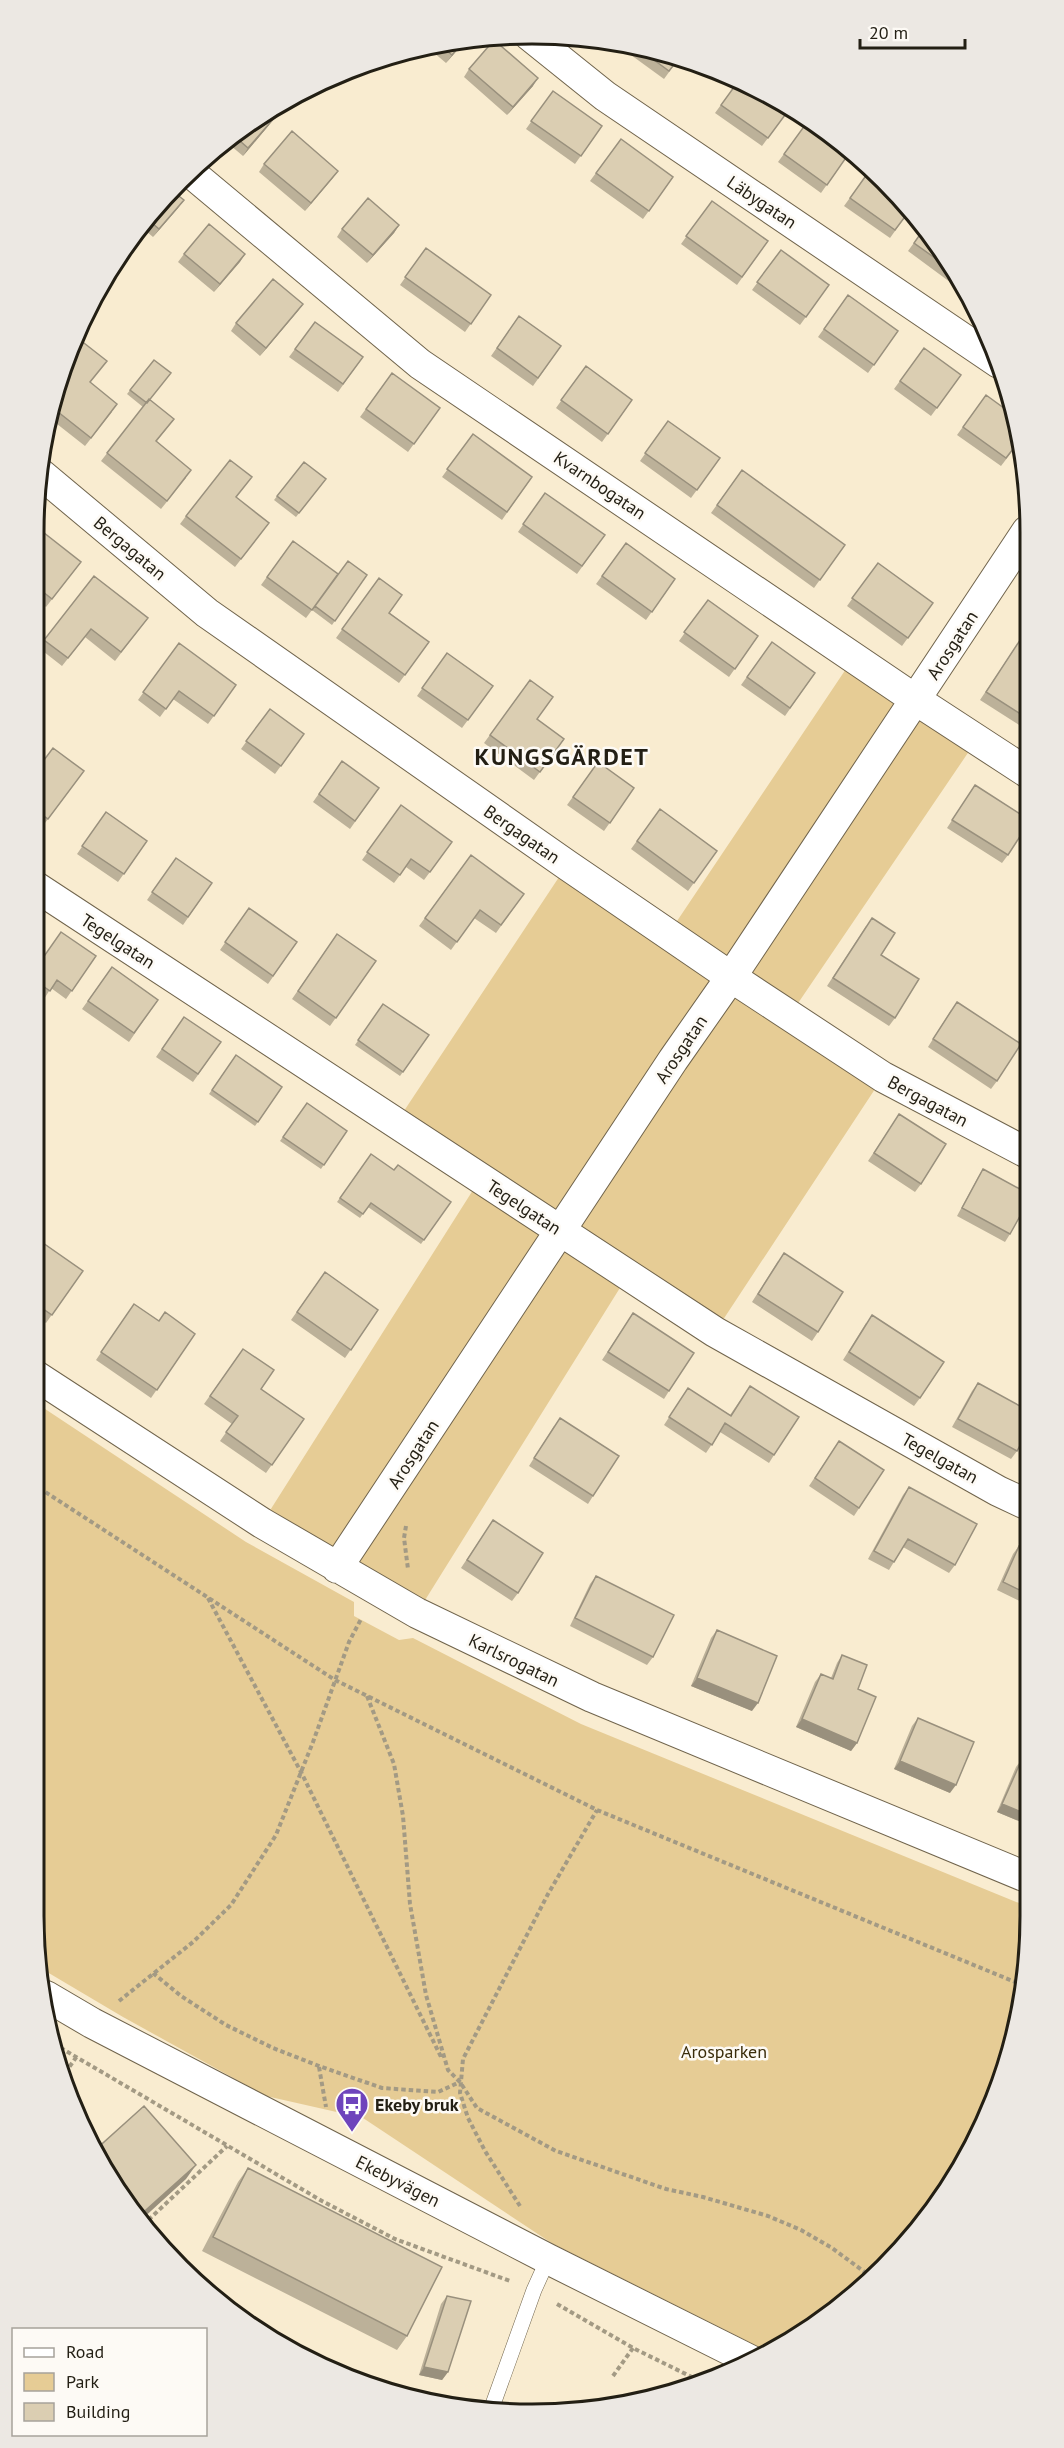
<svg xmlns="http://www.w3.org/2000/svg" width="1064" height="2448" font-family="'PT Sans',sans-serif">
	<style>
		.green { fill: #e6cc95 }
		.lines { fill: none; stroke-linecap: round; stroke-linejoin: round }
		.service-casing { stroke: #70644c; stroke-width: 16 }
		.minor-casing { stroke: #70644c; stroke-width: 32 }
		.path { stroke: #a39a84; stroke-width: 4; stroke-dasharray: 4.5 3; stroke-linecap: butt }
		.service { stroke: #fff; stroke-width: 15 }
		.minor { stroke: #fff; stroke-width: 30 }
		.wall { fill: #bcb199 }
		.shaded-wall { fill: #99907d }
		.building { fill: #dbceb2; stroke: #99907d; stroke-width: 1.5 }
		.labels { text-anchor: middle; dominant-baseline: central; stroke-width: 5; stroke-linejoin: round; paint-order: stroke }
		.street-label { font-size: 18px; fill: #231f14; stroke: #fdfaf5 }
		.park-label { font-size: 18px; fill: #3a2c0a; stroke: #fdfaf5 }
		.poi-label { font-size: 18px; font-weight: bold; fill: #231f14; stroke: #fdfaf5; text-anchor: start }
		.district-label { font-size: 24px; font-weight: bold; letter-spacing: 1.5px; fill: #231f14; stroke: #fdfaf5 }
		.rim { fill: none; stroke: #231f14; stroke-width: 3 }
	</style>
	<rect width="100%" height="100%" fill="#f9ecd0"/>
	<path class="green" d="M 854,657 L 976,741 L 790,1015 L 877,1086 L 715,1332 L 628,1275 L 417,1613 L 262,1523 L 480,1179 L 396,1123 L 567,865 L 667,936 Z
		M 33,1401 L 246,1542 L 354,1602 L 354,1616 L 399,1640 L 413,1638 L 581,1724 L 1031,1908 L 1004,2077 L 964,2165 L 907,2245 L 781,2348 L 771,2353 L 553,2244 L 363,2118 L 266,2096 L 123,2017 L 42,1969 L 33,1916 Z"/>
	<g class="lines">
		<g class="service-casing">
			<path id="service" d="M 492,2407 L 534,2290 L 548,2259"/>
		</g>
		<g class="minor-casing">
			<path id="minor" d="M 529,35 L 605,96 L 999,363
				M 190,172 L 420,364 L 916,700 L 1028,773
				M 42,475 L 207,613 L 567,865 L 731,977 L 883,1077 L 1029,1154
				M 33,885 L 715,1332 L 998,1491 L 1030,1506
				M 33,1374 L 262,1523 L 417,1613 L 592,1697 L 1031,1879
				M 337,1568 L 673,1060 L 731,977 L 1027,531
				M 46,1996 L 92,2023 L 548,2259 L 752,2361"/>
		</g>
		<path class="path" d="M 33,1484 L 335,1680 L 597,1810 L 1020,1984
			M 406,1526 L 404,1538 L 408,1569
			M 208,1598 L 301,1772 L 442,2059
			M 367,1696 L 394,1764 L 403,1816 L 410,1904 L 426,1995 L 448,2070 L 460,2082 L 477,2108 L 556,2151 L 666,2189 L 703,2197 L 768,2216 L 801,2230 L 832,2248 L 870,2276
			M 153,1973 L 181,1996 L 226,2025 L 273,2048 L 319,2066 L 382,2088 L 438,2092 L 460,2082
			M 119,2001 L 193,1942 L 231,1905 L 276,1835 L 313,1742 L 349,1642 L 361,1619
			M 54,2044 L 322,2201 L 395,2239 L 510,2281
			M 319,2067 L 326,2107
			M 61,2079 L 77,2056
			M 520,2206 L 485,2151 L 468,2118 L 460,2093 L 463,2059 L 548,1894 L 597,1810
			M 143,2225 L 227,2146
			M 557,2304 L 633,2348 L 704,2383
			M 613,2376 L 633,2348
			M 689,2376 L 693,2388
			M 604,2403 L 620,2405"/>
		<use href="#service" class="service"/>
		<use href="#minor" class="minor"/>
	</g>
	<path class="wall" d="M 466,40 L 446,63 L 426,46 Z
		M 623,43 L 680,57 L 664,79 L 620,47 Z
		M 469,69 L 533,86 L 507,115 L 464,77 Z
		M 737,83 L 788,111 L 762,146 L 715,113 Z
		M 553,91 L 602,126 L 575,164 L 526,129 Z
		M 268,111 L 269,125 L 243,156 L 224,140 L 229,136 Z
		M 808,121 L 850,152 L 821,193 L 778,162 Z
		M 621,139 L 673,177 L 643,219 L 590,181 Z
		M 264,164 L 338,171 L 305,211 L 259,172 Z
		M 870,170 L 910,210 L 890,238 L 844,206 Z
		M 712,201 L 768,241 L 737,285 L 681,244 Z
		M 157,203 L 178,208 L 153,237 L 140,226 Z
		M 399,225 L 394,233 L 367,263 L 337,237 L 342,229 Z
		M 926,226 L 958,280 L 954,285 L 908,251 Z
		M 426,248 L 491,295 L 465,332 L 400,285 Z
		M 781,250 L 829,285 L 800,325 L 752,290 Z
		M 184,254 L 245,254 L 214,292 L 178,262 Z
		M 848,295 L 898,331 L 868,373 L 818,337 Z
		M 303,304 L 297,312 L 260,356 L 231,331 L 236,323 Z
		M 519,316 L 561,346 L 533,386 L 491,356 Z
		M 315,322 L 363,357 L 338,392 L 289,357 Z
		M 924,348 L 961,375 L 931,416 L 894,389 Z
		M 154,360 L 150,400 L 174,419 L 156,442 L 186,478 L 161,509 L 101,461 L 143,407 L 127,394 Z
		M 586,366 L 632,400 L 602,442 L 556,408 Z
		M 101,369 L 90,382 L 112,412 L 85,446 L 52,420 L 60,371 Z
		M 392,373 L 440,408 L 408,452 L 360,417 Z
		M 986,395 L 1020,441 L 1001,466 L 957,435 Z
		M 668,421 L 720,458 L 691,498 L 640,461 Z
		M 473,434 L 532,477 L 502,520 L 442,477 Z
		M 304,462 L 326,479 L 296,517 L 274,500 Z
		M 742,470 L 845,545 L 814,588 L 711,513 Z
		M 545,493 L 605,535 L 577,574 L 518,532 Z
		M 236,497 L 263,531 L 235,567 L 180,524 L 186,516 Z
		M 33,532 L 81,562 L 46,607 L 33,596 Z
		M 293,541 L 338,574 L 367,575 L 332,625 L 312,610 L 306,618 L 261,585 Z
		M 626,543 L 675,579 L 646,620 L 596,584 Z
		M 878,563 L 933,603 L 902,646 L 847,606 Z
		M 94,576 L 148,618 L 115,661 L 85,637 L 62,666 L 39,648 Z
		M 379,578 L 390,613 L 429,642 L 399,683 L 336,638 Z
		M 708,600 L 758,636 L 729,677 L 679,641 Z
		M 1026,631 L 1027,631 L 1027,730 L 980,700 Z
		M 772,642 L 815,673 L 785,716 L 741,685 Z
		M 179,643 L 236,685 L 208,724 L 173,699 L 160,717 L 138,700 Z
		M 447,653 L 493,686 L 462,728 L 417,696 Z
		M 530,680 L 537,719 L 564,739 L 534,780 L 484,743 Z
		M 270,709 L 304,734 L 275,774 L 241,749 Z
		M 33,759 L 41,764 L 84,771 L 42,827 L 33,821 Z
		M 342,761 L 379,788 L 350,829 L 313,802 Z
		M 598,762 L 634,788 L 604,831 L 567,805 Z
		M 975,785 L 1008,855 L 1002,863 L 947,828 Z
		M 401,805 L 452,842 L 424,880 L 406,867 L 394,883 L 362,860 Z
		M 660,809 L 717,851 L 688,891 L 631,849 Z
		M 106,812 L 147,841 L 118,882 L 77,854 Z
		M 471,855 L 524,894 L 496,933 L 474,918 L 451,950 L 419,926 Z
		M 176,858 L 212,883 L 183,925 L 147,900 Z
		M 249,908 L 297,942 L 268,984 L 220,950 Z
		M 866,926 L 881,955 L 895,1018 L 889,1026 L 827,986 Z
		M 337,934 L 376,961 L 330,1026 L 292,999 Z
		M 96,956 L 66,999 L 51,988 L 44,999 L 33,991 L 33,972 Z
		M 112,967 L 158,1000 L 129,1042 L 82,1009 Z
		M 383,1004 L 429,1035 L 400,1076 L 355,1045 Z
		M 951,1010 L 997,1081 L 991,1089 L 928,1047 Z
		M 184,1017 L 221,1042 L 193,1082 L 156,1057 Z
		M 236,1055 L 282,1087 L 255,1126 L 209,1094 Z
		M 307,1103 L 347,1131 L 321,1169 L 280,1141 Z
		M 894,1122 L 921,1184 L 915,1192 L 868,1161 Z
		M 371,1154 L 394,1170 L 451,1202 L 421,1244 L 368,1207 L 360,1218 L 337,1202 Z
		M 983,1169 L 1010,1234 L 1005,1242 L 957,1216 L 978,1177 Z
		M 33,1236 L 83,1271 L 46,1323 L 33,1314 Z
		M 778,1261 L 818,1332 L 812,1341 L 752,1302 Z
		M 325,1272 L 378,1310 L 345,1358 L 291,1320 Z
		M 134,1304 L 159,1321 L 195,1334 L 151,1398 L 96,1360 Z
		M 633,1313 L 669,1391 L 664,1399 L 602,1360 Z
		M 866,1323 L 920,1398 L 914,1406 L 843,1360 Z
		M 243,1349 L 261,1389 L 304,1419 L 266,1473 L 220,1441 L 232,1424 L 204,1404 Z
		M 978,1383 L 1017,1451 L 1011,1459 L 952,1427 L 972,1391 Z
		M 750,1386 L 774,1455 L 769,1463 L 720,1432 L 706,1453 L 664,1425 L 688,1388 L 730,1415 Z
		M 554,1426 L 593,1496 L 588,1504 L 529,1466 Z
		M 839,1441 L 884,1470 L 854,1516 L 809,1486 Z
		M 909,1487 L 955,1565 L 949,1573 L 903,1547 L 889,1570 L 868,1559 L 903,1495 Z
		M 493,1520 L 518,1593 L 512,1601 L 461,1568 Z
		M 1019,1546 L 1030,1552 L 1030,1606 L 997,1590 L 1013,1554 Z
		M 596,1576 L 653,1657 L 647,1665 L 570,1626 L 590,1584 Z
		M 717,1630 L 752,1711 L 691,1686 L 711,1638 Z
		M 842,1655 L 857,1743 L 851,1751 L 796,1727 L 815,1682 L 821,1674 L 831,1678 L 837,1663 Z
		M 918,1718 L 950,1793 L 894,1769 L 912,1726 Z
		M 1022,1759 L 1031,1826 L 997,1812 L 1016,1767 Z
		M 248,2168 L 407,2336 L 397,2350 L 202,2251 L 238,2182 Z
		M 447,2296 L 448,2372 L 442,2380 L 419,2375 L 441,2304 Z"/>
	<path class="shaded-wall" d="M 464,40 L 466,40 L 446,63 L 452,55 Z
		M 538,78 L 533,86 L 507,115 L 513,107 Z
		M 275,117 L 269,125 L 243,156 L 248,148 Z
		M 338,171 L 332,179 L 305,211 L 311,203 Z
		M 184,200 L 178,208 L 153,237 L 159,229 Z
		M 399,225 L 394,233 L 367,263 L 373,255 Z
		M 245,254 L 240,262 L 214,292 L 220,284 Z
		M 303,304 L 297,312 L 260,356 L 266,348 Z
		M 697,1678 L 758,1703 L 752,1711 L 691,1686 Z
		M 802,1719 L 857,1743 L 851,1751 L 796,1727 Z
		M 900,1761 L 956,1785 L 950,1793 L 894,1769 Z
		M 1002,1804 L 1031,1816 L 1031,1826 L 997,1812 Z
		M 196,2165 L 186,2179 L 140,2221 L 137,2218 Z
		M 424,2367 L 448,2372 L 442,2380 L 419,2375 Z"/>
	<path class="building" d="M 464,40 L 452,55 L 439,44 Z
		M 494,40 L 538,78 L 513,107 L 469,69 Z
		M 635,46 L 680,57 L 669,71 Z
		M 737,83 L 788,111 L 768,138 L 721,105 Z
		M 553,91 L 602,126 L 581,156 L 531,121 Z
		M 268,111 L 275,117 L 248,148 L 232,134 Z
		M 808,121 L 850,152 L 827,185 L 784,154 Z
		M 292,131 L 338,171 L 311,203 L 264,164 Z
		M 621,139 L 673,177 L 649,211 L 596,173 Z
		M 870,170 L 910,210 L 895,230 L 850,198 Z
		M 171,190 L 184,200 L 159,229 L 146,218 L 157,203 Z
		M 368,198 L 399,225 L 373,255 L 342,229 Z
		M 712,201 L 768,241 L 742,277 L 686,236 Z
		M 209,224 L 245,254 L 220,284 L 184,254 Z
		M 926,226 L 928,228 L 953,271 L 914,243 Z
		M 426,248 L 491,295 L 471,324 L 405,277 Z
		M 781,250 L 829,285 L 806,317 L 757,282 Z
		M 273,279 L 303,304 L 266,348 L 236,323 Z
		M 848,295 L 898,331 L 874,365 L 824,329 Z
		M 519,316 L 561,346 L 538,378 L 497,348 Z
		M 315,322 L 363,357 L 343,384 L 295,349 Z
		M 75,336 L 107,361 L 90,382 L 117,404 L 91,438 L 53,408 L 60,371 Z
		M 924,348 L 961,375 L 937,408 L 900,381 Z
		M 154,360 L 171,373 L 147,403 L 130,390 Z
		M 586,366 L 632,400 L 608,434 L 561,400 Z
		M 392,373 L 440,408 L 414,444 L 366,409 Z
		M 986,395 L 1012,414 L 1020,440 L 1006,458 L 963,427 Z
		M 149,399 L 174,419 L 156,441 L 191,470 L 167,501 L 107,453 Z
		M 668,421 L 720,458 L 697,490 L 645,453 Z
		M 473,434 L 532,477 L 507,512 L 447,469 Z
		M 230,460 L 252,477 L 236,497 L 269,523 L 241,559 L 186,516 Z
		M 304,462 L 326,479 L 299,513 L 277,496 Z
		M 742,470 L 845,545 L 820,580 L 717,505 Z
		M 545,493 L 605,535 L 582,566 L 523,524 Z
		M 34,525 L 81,562 L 52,599 L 33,584 L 33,532 Z
		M 293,541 L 338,574 L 312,610 L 267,577 Z
		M 626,543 L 675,579 L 652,612 L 602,576 Z
		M 348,561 L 367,575 L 335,621 L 315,606 Z
		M 878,563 L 933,603 L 908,638 L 852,598 Z
		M 94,576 L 148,618 L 121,652 L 91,629 L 68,658 L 44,640 Z
		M 379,578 L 402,595 L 389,613 L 429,642 L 405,675 L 342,629 Z
		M 708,600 L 758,636 L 735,669 L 684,632 Z
		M 1026,631 L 1027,631 L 1027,718 L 986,692 Z
		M 772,642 L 815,673 L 790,708 L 747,677 Z
		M 179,643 L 236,685 L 214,716 L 179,691 L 166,709 L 143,692 Z
		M 447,653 L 493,686 L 468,720 L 422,688 Z
		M 530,680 L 553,697 L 537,719 L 564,739 L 540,772 L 490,735 Z
		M 270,709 L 304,734 L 281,766 L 246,741 Z
		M 53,748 L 84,771 L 48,819 L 33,808 L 33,759 L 41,764 Z
		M 342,761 L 379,788 L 355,821 L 319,794 Z
		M 598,762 L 634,788 L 610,823 L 573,797 Z
		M 975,785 L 1028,819 L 1028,824 L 1008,855 L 952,820 Z
		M 401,805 L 452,842 L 430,872 L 411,859 L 400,875 L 367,852 Z
		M 660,809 L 717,851 L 694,883 L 637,841 Z
		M 106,812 L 147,841 L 124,874 L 82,846 Z
		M 471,855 L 524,894 L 501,925 L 480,910 L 457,942 L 425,918 Z
		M 176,858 L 212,883 L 188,917 L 152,892 Z
		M 33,908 L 39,912 L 33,921 Z
		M 249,908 L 297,942 L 273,976 L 225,942 Z
		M 872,918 L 895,933 L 881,955 L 919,979 L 895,1018 L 833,978 Z
		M 61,932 L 96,956 L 72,991 L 57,980 L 50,991 L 33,979 L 33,972 Z
		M 337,934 L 376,961 L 336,1018 L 298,991 Z
		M 112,967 L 158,1000 L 134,1033 L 88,1001 Z
		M 957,1002 L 1021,1044 L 997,1081 L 933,1039 Z
		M 383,1004 L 429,1035 L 403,1072 L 358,1040 Z
		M 184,1017 L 221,1042 L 198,1074 L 162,1049 Z
		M 236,1055 L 282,1087 L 258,1122 L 212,1090 Z
		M 307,1103 L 347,1131 L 324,1165 L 283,1137 Z
		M 899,1114 L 946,1144 L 921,1184 L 874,1153 Z
		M 371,1154 L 394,1170 L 398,1165 L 451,1202 L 424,1240 L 371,1203 L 363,1214 L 340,1198 Z
		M 983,1169 L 1029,1194 L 1029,1200 L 1010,1234 L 962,1208 Z
		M 33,1236 L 83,1271 L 52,1315 L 33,1302 Z
		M 784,1253 L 843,1292 L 818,1332 L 758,1294 Z
		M 325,1272 L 378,1310 L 351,1350 L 297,1312 Z
		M 134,1304 L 159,1321 L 165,1312 L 195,1334 L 157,1390 L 101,1352 Z
		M 633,1313 L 694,1353 L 669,1391 L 608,1352 Z
		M 872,1315 L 944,1362 L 920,1398 L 849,1352 Z
		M 243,1349 L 274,1370 L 261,1389 L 304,1419 L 272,1465 L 226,1432 L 238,1416 L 210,1396 Z
		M 978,1383 L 1029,1411 L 1030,1427 L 1017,1451 L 958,1419 Z
		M 750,1386 L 799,1417 L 774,1455 L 725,1423 L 712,1445 L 669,1417 L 688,1388 L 731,1416 Z
		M 560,1418 L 619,1456 L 593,1496 L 534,1458 Z
		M 839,1441 L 884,1470 L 859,1508 L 815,1478 Z
		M 909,1487 L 977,1524 L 955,1565 L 908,1539 L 894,1562 L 874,1551 Z
		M 493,1520 L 543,1553 L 518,1593 L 467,1560 Z
		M 1019,1546 L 1030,1552 L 1030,1595 L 1003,1582 Z
		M 596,1576 L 674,1615 L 653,1657 L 575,1618 Z
		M 717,1630 L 777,1656 L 758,1703 L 697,1678 Z
		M 842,1655 L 867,1665 L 858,1689 L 876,1697 L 857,1743 L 802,1719 L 821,1674 L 833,1679 Z
		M 918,1718 L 974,1742 L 956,1785 L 900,1761 Z
		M 1022,1759 L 1031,1763 L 1031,1816 L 1002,1804 Z
		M 144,2106 L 196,2165 L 137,2218 L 100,2165 L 93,2152 Z
		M 248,2168 L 442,2267 L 407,2336 L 213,2237 Z
		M 447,2296 L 471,2301 L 448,2372 L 424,2367 Z"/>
	<defs>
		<g id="bus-pin" transform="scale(1.725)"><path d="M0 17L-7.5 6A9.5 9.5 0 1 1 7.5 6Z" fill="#6e44bc" stroke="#fdfaf5"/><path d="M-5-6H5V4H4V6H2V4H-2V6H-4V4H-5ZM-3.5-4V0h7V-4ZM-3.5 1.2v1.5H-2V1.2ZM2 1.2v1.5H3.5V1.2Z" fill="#fff"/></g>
	</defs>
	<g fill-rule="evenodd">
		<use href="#bus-pin" x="352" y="2104"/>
	</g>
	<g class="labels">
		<g class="street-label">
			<text transform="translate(762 202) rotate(34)">Läbygatan</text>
			<text transform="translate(600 485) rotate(34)">Kvarnbogatan</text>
			<text transform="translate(130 548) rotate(40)">Bergagatan</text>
			<text transform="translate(952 645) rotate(-57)">Arosgatan</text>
			<text transform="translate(522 834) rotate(35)">Bergagatan</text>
			<text transform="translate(118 941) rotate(33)">Tegelgatan</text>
			<text transform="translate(681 1049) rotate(-56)">Arosgatan</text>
			<text transform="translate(928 1101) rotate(28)">Bergagatan</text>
			<text transform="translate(524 1207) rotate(33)">Tegelgatan</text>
			<text transform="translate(413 1454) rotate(-57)">Arosgatan</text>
			<text transform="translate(940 1458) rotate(29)">Tegelgatan</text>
			<text transform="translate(514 1660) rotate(26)">Karlsrogatan</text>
			<text transform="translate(398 2181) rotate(27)">Ekebyvägen</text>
		</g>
		<g class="park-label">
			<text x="724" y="2051">Arosparken</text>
		</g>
		<g class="poi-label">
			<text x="375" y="2104">Ekeby bruk</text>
		</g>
		<g class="district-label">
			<text x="562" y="756">KUNGSGÄRDET</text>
		</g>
	</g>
	<path d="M0 0H1064V2448H0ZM532 44H532A488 488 0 0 1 1020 532V1916A488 488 0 0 1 532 2404H532A488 488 0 0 1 44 1916V532A488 488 0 0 1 532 44Z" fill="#ece8e3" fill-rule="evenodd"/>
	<path class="rim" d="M532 44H532A488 488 0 0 1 1020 532V1916A488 488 0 0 1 532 2404H532A488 488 0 0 1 44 1916V532A488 488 0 0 1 532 44Z"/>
	<rect x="12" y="2328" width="195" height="108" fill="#fdfaf5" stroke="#a6a29b" stroke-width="1.5"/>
	<rect x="24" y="2348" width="30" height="9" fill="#ffffff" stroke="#a6a29b" stroke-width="1.5"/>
	<text x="66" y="2358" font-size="18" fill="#231f14">Road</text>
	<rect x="24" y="2373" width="30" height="18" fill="#e6cc95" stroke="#a6a29b" stroke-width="1.5"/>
	<text x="66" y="2388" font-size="18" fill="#231f14">Park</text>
	<rect x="24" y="2403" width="30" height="18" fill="#dbceb2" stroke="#a6a29b" stroke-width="1.5"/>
	<text x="66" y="2418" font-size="18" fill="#231f14">Building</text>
	<path d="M860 39v9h105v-9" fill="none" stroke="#231f14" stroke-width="3"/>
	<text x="869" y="39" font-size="18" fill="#231f14" stroke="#fdfaf5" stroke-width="4.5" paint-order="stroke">20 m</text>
</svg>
